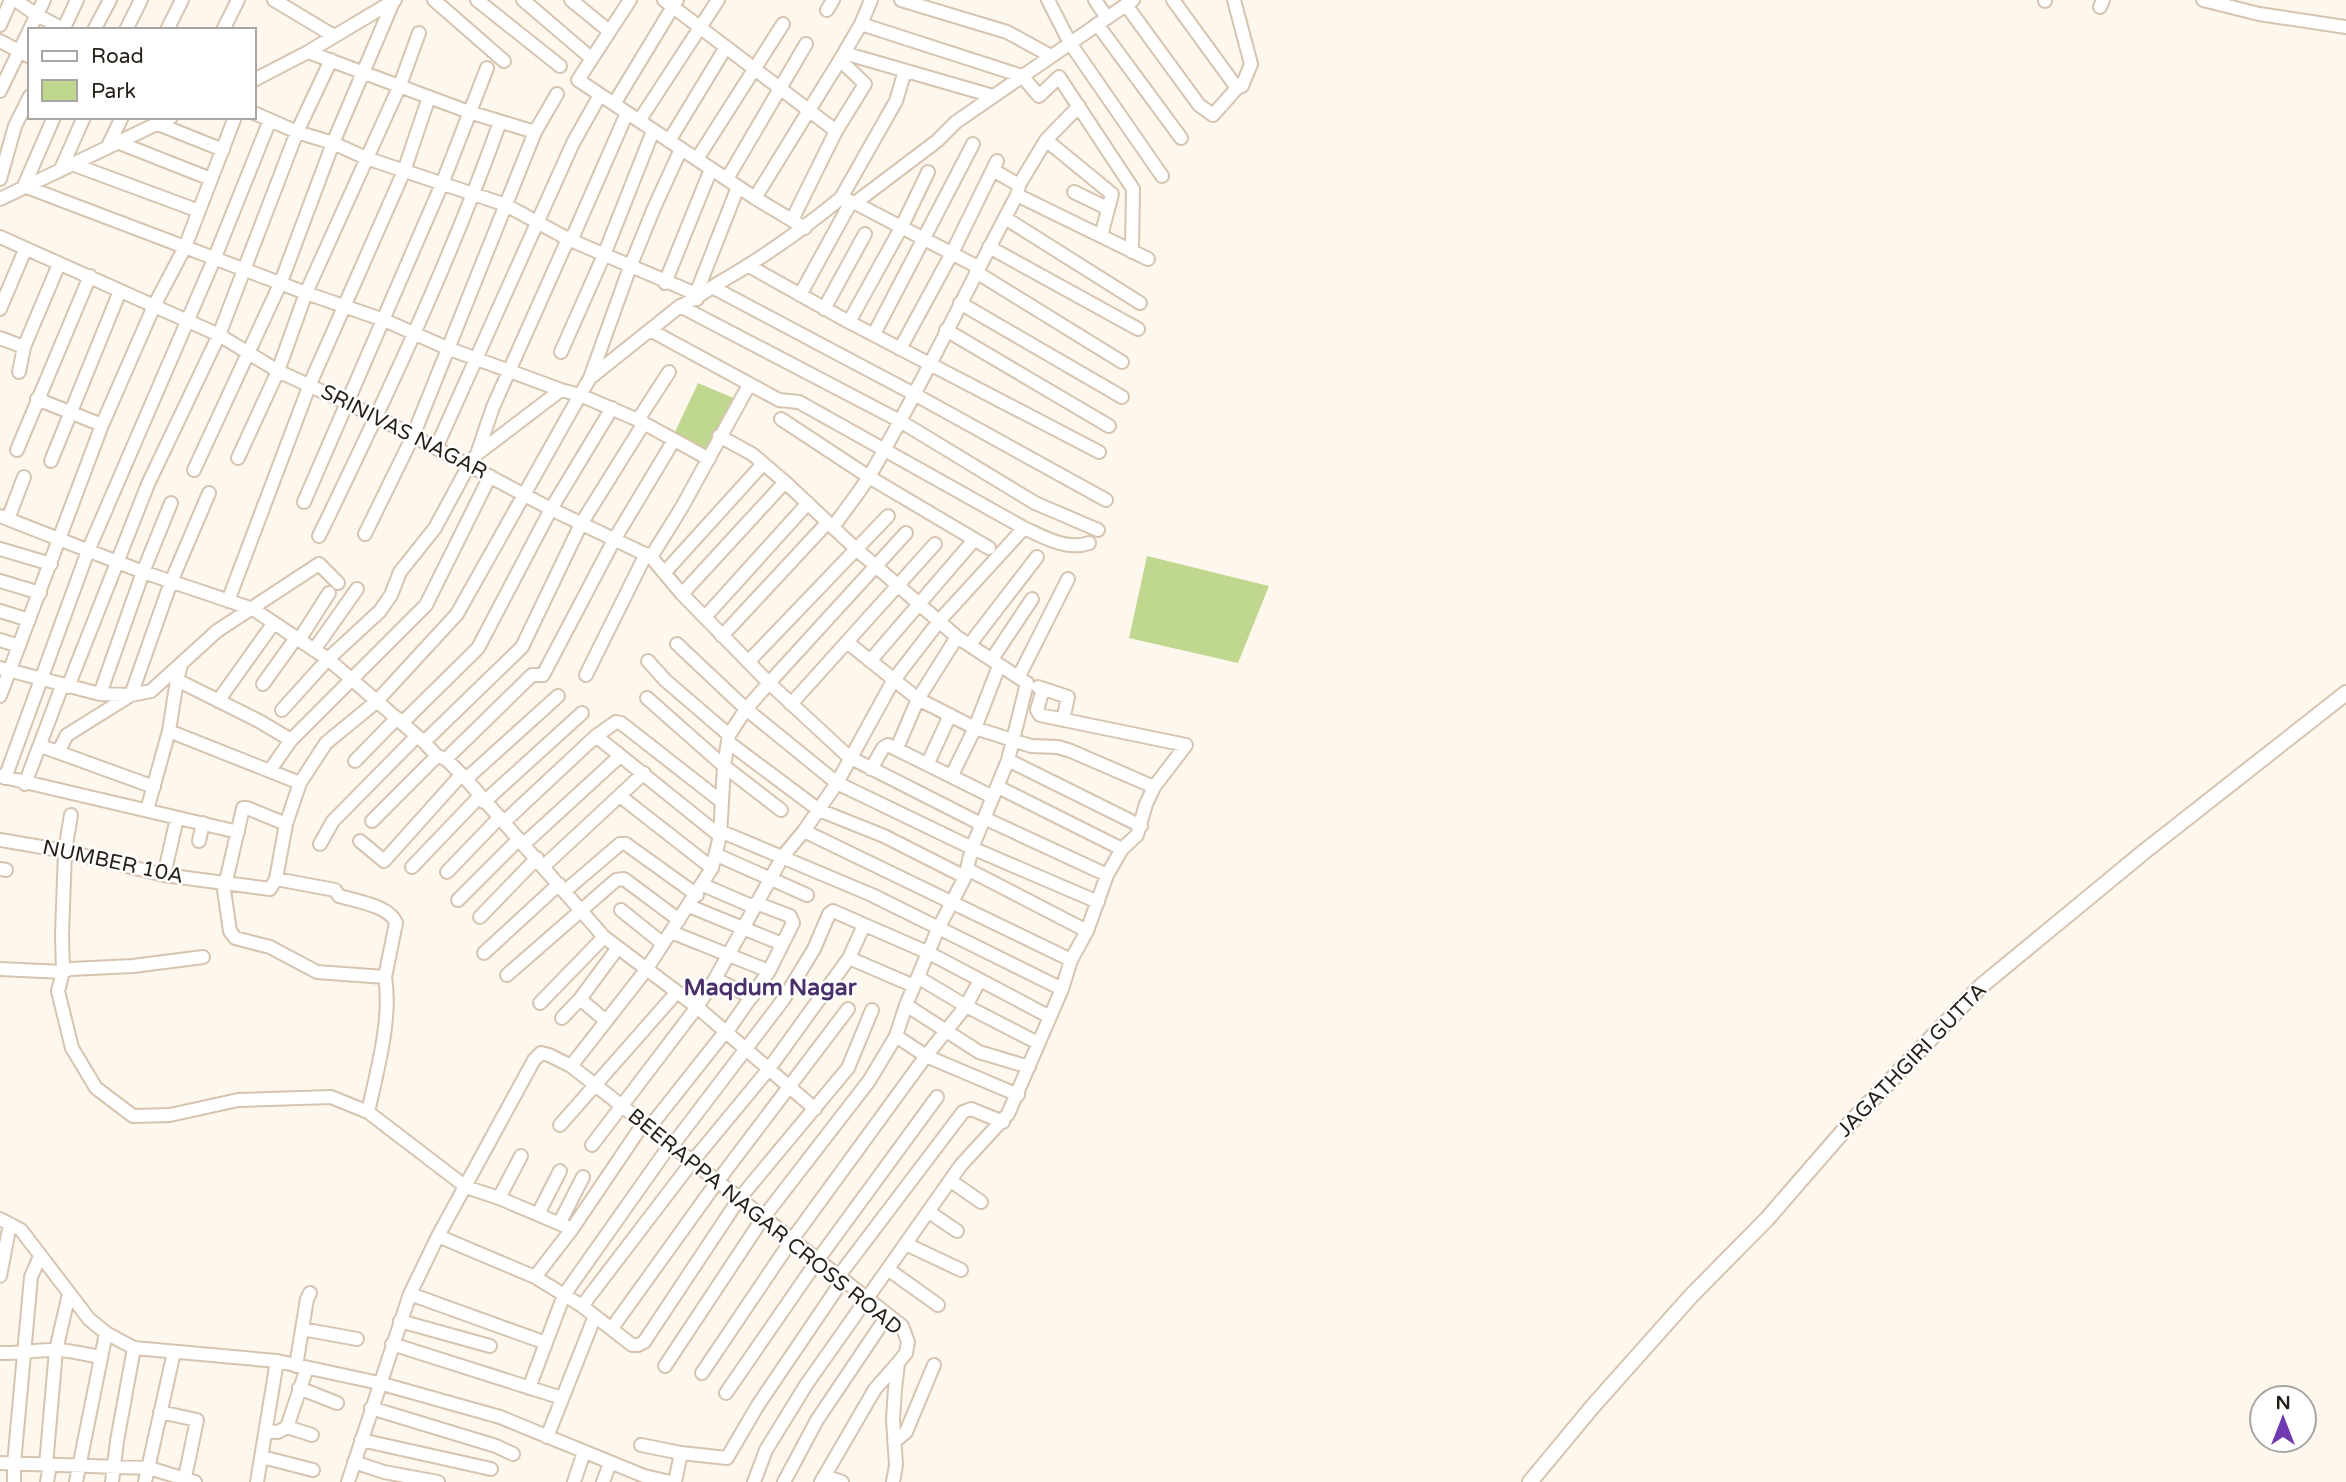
<svg xmlns="http://www.w3.org/2000/svg" width="2346" height="1482" font-family="'Varela Round',sans-serif">
	<style>
		.green { fill: #c0d790 }
		.lines { fill: none; stroke-linecap: round; stroke-linejoin: round }
		.minor-casing { stroke: #d6c4b0; stroke-width: 16 }
		.tertiary-casing { stroke: #d6c4b0; stroke-width: 18 }
		.minor { stroke: #fff; stroke-width: 12 }
		.tertiary { stroke: #fff; stroke-width: 14 }
		.labels { text-anchor: middle; dominant-baseline: central; stroke-width: 5; stroke-linejoin: round; paint-order: stroke }
		.street-label { font-size: 21px; fill: #251f17; stroke: #fff }
		.neighbourhood-label { font-size: 23px; font-weight: bold; fill: #4a306b; stroke: #fff }
	</style>
	<rect width="100%" height="100%" fill="#fef7ee"/>
	<path class="green" d="M 698,383 L 736,399 L 707,455 L 674,434 Z
		M 1147,556 L 1269,586 L 1238,663 L 1129,638 Z"/>
	<g class="lines">
		<g class="minor-casing">
			<path id="minor" d="M 15,0 L 37,15 L 65,30
				M 274,0 L 334,36
				M 434,0 L 504,61
				M 477,0 L 560,66
				M 523,0 L 591,58
				M 571,0 L 609,31
				M 630,0 L 578,80 L 755,198 L 805,228
				M 664,0 L 836,131
				M 901,0 L 1007,32 L 1051,56
				M 1048,0 L 1070,43 L 1162,176
				M 1095,0 L 1107,18
				M 1173,0 L 1237,88
				M 2203,0 L 2259,14 L 2346,27
				M 2045,1 L 2045,0
				M 1126,5 L 1199,105 L 1213,115 L 1237,88 L 1242,86 L 1251,64 L 1234,0
				M 2100,7 L 2103,0
				M 827,10 L 833,0
				M 861,24 L 1022,76 L 1039,96 L 1059,77 L 1133,189 L 1132,252
				M 1097,24 L 1181,138
				M 0,25 L 11,0
				M 63,30 L 77,0
				M 94,30 L 110,0
				M 126,30 L 141,0
				M 167,30 L 182,0
				M 223,30 L 238,0
				M 0,41 L 30,57
				M 308,52 L 469,112 L 535,132
				M 844,53 L 993,96
				M 254,80 L 308,52 L 395,0
				M 0,91 L 44,0
				M 614,104 L 677,0
				M 254,113 L 297,132 L 333,143 L 366,158 L 506,205 L 568,239 L 696,294 L 697,299
				M 54,117 L 24,186 L 306,293 L 384,320 L 447,348 L 561,390
				M 639,121 L 718,0
				M 158,124 L 223,150
				M 1046,140 L 1079,106
				M 669,141 L 726,47
				M 117,142 L 211,179
				M 108,146 L 122,117
				M 697,159 L 783,24
				M 72,164 L 199,211
				M 61,169 L 84,117
				M 993,170 L 1019,185
				M 0,179 L 15,126 L 30,96
				M 727,179 L 806,44
				M 1074,192 L 1107,208
				M 1017,195 L 1148,259
				M 755,198 L 840,60
				M 841,198 L 896,101 L 905,71
				M 0,199 L 171,117
				M 855,203 L 978,267
				M 1005,218 L 1140,303
				M 792,220 L 836,131 L 865,84 L 840,60 L 861,24 L 871,0
				M 0,237 L 219,335 L 278,371 L 377,417 L 551,509 L 651,557 L 682,594 L 769,683 L 906,533
				M 989,247 L 1138,329
				M 749,266 L 849,322 L 1099,452
				M 976,272 L 1122,362
				M 665,283 L 711,169
				M 712,287 L 914,394 L 1106,500
				M 696,294 L 738,187
				M 800,295 L 851,202
				M 960,303 L 1122,397
				M 680,306 L 900,421 L 1035,503 L 1098,530
				M 0,309 L 25,250
				M 824,309 L 865,234
				M 849,322 L 902,226 L 928,172
				M 650,330 L 779,400 L 799,402 L 1024,528 C 1044,537 1067,551 1089,543
				M 946,330 L 1109,426
				M 874,334 L 973,144
				M 0,338 L 24,347
				M 900,349 L 952,253 L 997,161
				M 561,352 L 604,255 L 653,131
				M 19,372 L 24,347 L 59,264
				M 590,378 L 630,267 L 654,208 L 681,149
				M 37,399 L 102,425
				M 781,419 L 869,477 L 989,548
				M 638,420 L 669,372
				M 719,436 L 752,454 L 785,482 L 855,548 L 957,637 L 1027,683 L 1008,760 L 972,848 L 965,877 L 938,929 L 906,1005 L 896,1036
				M 436,448 L 573,143 L 600,95
				M 17,450 L 90,276
				M 477,454 L 493,407 L 568,239 L 574,234 L 627,113
				M 238,458 L 278,371 L 306,293 L 400,85 L 419,33
				M 51,461 L 120,291
				M 194,470 L 281,282 L 333,143 L 394,0
				M 304,502 L 442,184 L 487,68
				M 0,516 L 143,572 L 253,609 L 328,659 L 424,742 L 437,756 L 446,759 L 466,779 L 604,937 L 697,1007 L 815,1109
				M 8,519 L 24,477
				M 833,527 C 845,510 859,493 870,475 C 923,384 967,288 1017,195 L 1019,185 L 1046,140 L 1112,194 L 1101,236
				M 365,534 L 413,436 L 535,132 L 557,94
				M 319,536 C 385,400 449,264 500,122
				M 0,549 L 51,564
				M 651,557 L 682,507 L 749,385
				M 665,572 L 763,464
				M 0,581 L 40,593
				M 682,594 L 785,482
				M 228,601 L 310,384 L 404,171 L 429,97
				M 0,611 L 29,620
				M 705,617 L 808,503
				M 722,636 L 827,523
				M 0,640 L 19,646
				M 299,640 L 329,593
				M 847,642 L 918,699 L 975,728 L 1031,746 L 1058,747 L 1071,751 L 1154,787
				M 677,644 L 746,709 L 837,783 L 972,848 L 1098,902
				M 970,644 L 1037,557
				M 314,650 L 357,589
				M 992,659 L 1032,599
				M 648,661 L 665,680 L 729,735
				M 870,661 L 974,540
				M 748,662 L 888,516
				M 0,668 L 100,694 L 131,695 L 171,582 L 209,493
				M 586,675 L 646,554
				M 1019,676 L 1068,579
				M 177,680 L 259,721 L 291,740
				M 263,684 L 296,638
				M 68,687 L 148,484 L 219,335 L 297,132 L 331,60
				M 1038,687 L 1068,697 L 1063,720
				M 100,694 L 143,572 L 171,503
				M 0,696 L 102,425 L 154,306 L 185,247 L 235,117
				M 647,698 L 724,766 L 781,810
				M 218,701 L 273,624
				M 791,704 L 935,544
				M 282,710 L 328,659 L 380,611 L 391,595 L 400,572 L 435,528 L 469,465 L 477,454 L 561,390 L 580,395 L 590,378 L 680,306 C 695,300 704,292 717,284 C 761,259 802,230 841,198 L 855,203 L 937,141 L 956,122 L 1133,0
				M 402,723 L 478,648 L 551,509 L 612,408
				M 169,731 L 300,783
				M 596,736 L 720,836
				M 424,742 L 522,647 L 581,524 L 644,423
				M 728,742 L 819,810 L 884,836 L 965,877
				M 41,746 L 154,787
				M 897,748 L 918,699 L 957,637
				M 58,752 L 67,735 L 131,695 L 151,691 L 217,631 L 319,564 L 338,583
				M 446,759 L 532,675 L 543,675 L 614,540 L 674,440
				M 1008,760 L 1141,826
				M 355,761 L 397,718
				M 928,763 L 950,715
				M 871,769 L 883,748 L 888,745 L 993,797
				M 270,770 L 291,740 L 426,605 L 490,476
				M 952,775 L 975,728 L 999,666
				M 0,776 L 238,832
				M 5,778 L 88,551 L 215,257 L 270,120
				M 466,779 L 558,696
				M 25,784 L 62,686
				M 998,787 L 1122,849
				M 620,796 L 712,868
				M 484,802 L 582,713
				M 147,810 L 169,731 L 177,680 L 181,665
				M 71,815 L 65,851 L 62,935 L 63,972 L 58,991 L 72,1048 L 96,1088 L 133,1116 L 170,1115 L 238,1100 L 331,1097 L 368,1112 L 466,1187 L 499,1198 L 572,1229
				M 984,818 L 1107,875
				M 372,821 L 437,756
				M 504,822 L 596,736 L 616,722 L 621,723 L 722,802
				M 286,824 L 247,808 L 243,808 L 224,890 L 230,931 L 235,938 L 270,947 L 317,972 L 385,977 C 392,1018 377,1071 368,1112
				M 720,831 L 872,895 L 1062,989
				M 804,831 L 1071,960
				M 0,840 L 65,851 L 164,875 L 270,889 L 276,879 L 286,824 L 300,783 L 326,743 L 376,702 L 457,614 L 580,395 L 638,420 L 709,459
				M 199,841 L 203,823
				M 360,841 L 384,861 L 461,775
				M 320,844 L 333,821 L 417,736
				M 524,844 L 620,756
				M 717,855 L 807,895
				M 544,866 L 644,773
				M 412,867 L 480,796
				M 0,869 L 6,870
				M 967,869 L 1087,931
				M 447,872 L 500,817
				M 164,875 L 177,818
				M 276,879 L 335,890 L 339,896 C 356,901 390,906 396,923 L 385,977
				M 703,885 L 754,907
				M 565,891 L 620,844 L 626,844 L 697,895
				M 458,900 L 519,839
				M 689,906 L 782,944
				M 621,910 L 662,943
				M 480,917 L 537,858
				M 671,932 L 769,971
				M 484,953 L 559,884
				M 849,958 L 864,925
				M 0,969 L 63,972 L 70,969 L 133,966 L 203,957
				M 507,975 L 616,880 L 624,879 L 679,920
				M 919,978 L 966,1006 L 1038,1043
				M 715,979 L 752,997
				M 540,1003 L 604,937
				M 906,1005 L 979,1052 L 1029,1067
				M 562,1018 L 580,999
				M 606,1021 L 580,999 L 617,949
				M 726,1033 L 769,971 L 793,923 L 790,916 L 756,903
				M 571,1066 L 902,1326 L 908,1342 L 906,1353 L 898,1363 L 895,1389 L 893,1419 L 896,1465 L 893,1482
				M 560,1125 L 677,992
				M 649,1128 L 725,1032
				M 592,1145 L 697,1007 L 715,979 L 783,856 L 804,831 L 837,783 L 893,681 L 940,620 L 1024,528
				M 672,1146 L 783,1000 L 814,949 L 829,914 L 833,911 L 929,953 L 1050,1017
				M 951,1181 L 981,1202
				M 499,1198 L 521,1156
				M 929,1212 L 957,1231
				M 538,1214 L 560,1171
				M 0,1219 L 21,1230 L 89,1319 L 106,1333 L 134,1348 L 277,1361 L 379,1383 L 500,1417 L 644,1476 L 671,1482
				M 560,1222 L 583,1177
				M 438,1236 L 535,1277 L 582,1306 L 632,1345 L 638,1345 L 644,1342 L 739,1199 L 848,1068 L 872,1010
				M 906,1244 L 961,1270
				M 889,1270 L 938,1305
				M 0,1276 L 10,1224
				M 535,1277 L 572,1229 L 643,1124
				M 838,1277 L 963,1112 L 971,1109 L 1003,1122
				M 410,1294 L 546,1343
				M 582,1306 L 692,1162 L 768,1070 L 849,958 L 914,986
				M 400,1321 L 490,1346
				M 612,1328 L 717,1182 L 848,1009
				M 302,1329 L 357,1339
				M 392,1344 L 562,1398
				M 0,1353 C 19,1354 36,1349 55,1350 C 70,1350 85,1354 99,1357
				M 296,1366 L 307,1299 L 310,1293
				M 665,1366 L 763,1218 L 869,1081 L 896,1036 L 926,1056 L 1018,1095
				M 702,1373 L 791,1241 L 926,1056 L 966,1006 L 980,980
				M 299,1388 L 337,1403
				M 529,1388 L 564,1295 L 670,1145
				M 726,1393 L 817,1261 L 937,1097
				M 371,1408 L 496,1446 L 513,1454
				M 160,1412 L 197,1420 L 184,1482
				M 287,1427 L 312,1435
				M 266,1431 L 278,1432 L 287,1427 L 307,1368
				M 547,1437 L 595,1316
				M 361,1440 L 491,1469
				M 894,1442 L 906,1432 L 934,1365
				M 641,1445 L 681,1453 L 727,1458 L 758,1405 L 842,1281
				M 262,1457 L 313,1470
				M 354,1462 L 384,1472 L 438,1482
				M 0,1463 L 149,1468 L 195,1482
				M 46,1465 L 56,1350 L 69,1294
				M 825,1476 L 842,1482
				M 14,1482 L 14,1464 L 31,1277 L 40,1256
				M 47,1482 L 50,1465
				M 76,1482 L 106,1333
				M 112,1482 L 117,1441 L 134,1348
				M 145,1482 L 174,1352
				M 257,1482 L 277,1361
				M 348,1482 L 410,1294 L 438,1236 L 534,1060 L 541,1053 L 549,1055 L 571,1066 L 646,970 L 712,868 L 720,836 L 724,766 L 729,735 L 746,709 L 769,683 L 849,757 L 981,824
				M 574,1482 L 584,1452
				M 603,1482 L 610,1463
				M 675,1482 L 681,1453
				M 754,1482 L 766,1450 L 806,1385 L 961,1165 L 1008,1114 L 1062,989 L 1071,960 L 1087,931 L 1107,875 L 1122,849 L 1137,835 L 1146,804 L 1154,787 L 1186,745 L 1040,715 L 1037,710 L 1043,689
				M 784,1482 L 817,1420 L 887,1316
				M 821,1482 L 875,1389 L 898,1363"/>
		</g>
		<g class="tertiary-casing">
			<path id="tertiary" d="M 1530,1482 L 1593,1406 L 1691,1296 L 1767,1219 L 1852,1121 L 1980,987 L 2145,851 L 2346,693"/>
		</g>
		<use href="#minor" class="minor"/>
		<use href="#tertiary" class="tertiary"/>
	</g>
	<g class="labels">
		<g class="street-label">
			<text transform="translate(404 432) rotate(27)">SRINIVAS NAGAR</text>
			<text transform="translate(113 862) rotate(12)">NUMBER 10A</text>
			<text transform="translate(1912 1060) rotate(-46)">JAGATHGIRI GUTTA</text>
			<text transform="translate(765 1222) rotate(39)">BEERAPPA NAGAR CROSS ROAD</text>
		</g>
		<g class="neighbourhood-label">
			<text x="770" y="988">Maqdum Nagar</text>
		</g>
	</g>
	<rect x="28" y="28" width="228" height="91" fill="#ffffff" stroke="#a8a5a2" stroke-width="2"/>
	<rect x="42" y="51" width="35" height="10" fill="#ffffff" stroke="#a8a5a2" stroke-width="2"/>
	<text x="91" y="63" font-size="21" fill="#251f17">Road</text>
	<rect x="42" y="80" width="35" height="21" fill="#c0d790" stroke="#a8a5a2" stroke-width="2"/>
	<text x="91" y="98" font-size="21" fill="#251f17">Park</text>
	<g transform="translate(2283 1419)"><circle r="33" fill="#ffffff" stroke="#a8a5a2" stroke-width="2"/>
	<path d="M0-5L12 26L0 18L-12 26Z" fill="#723ab0"/>
	<text y="-10" font-size="19" font-weight="bold" text-anchor="middle" fill="#251f17">N</text>
	</g>
</svg>
